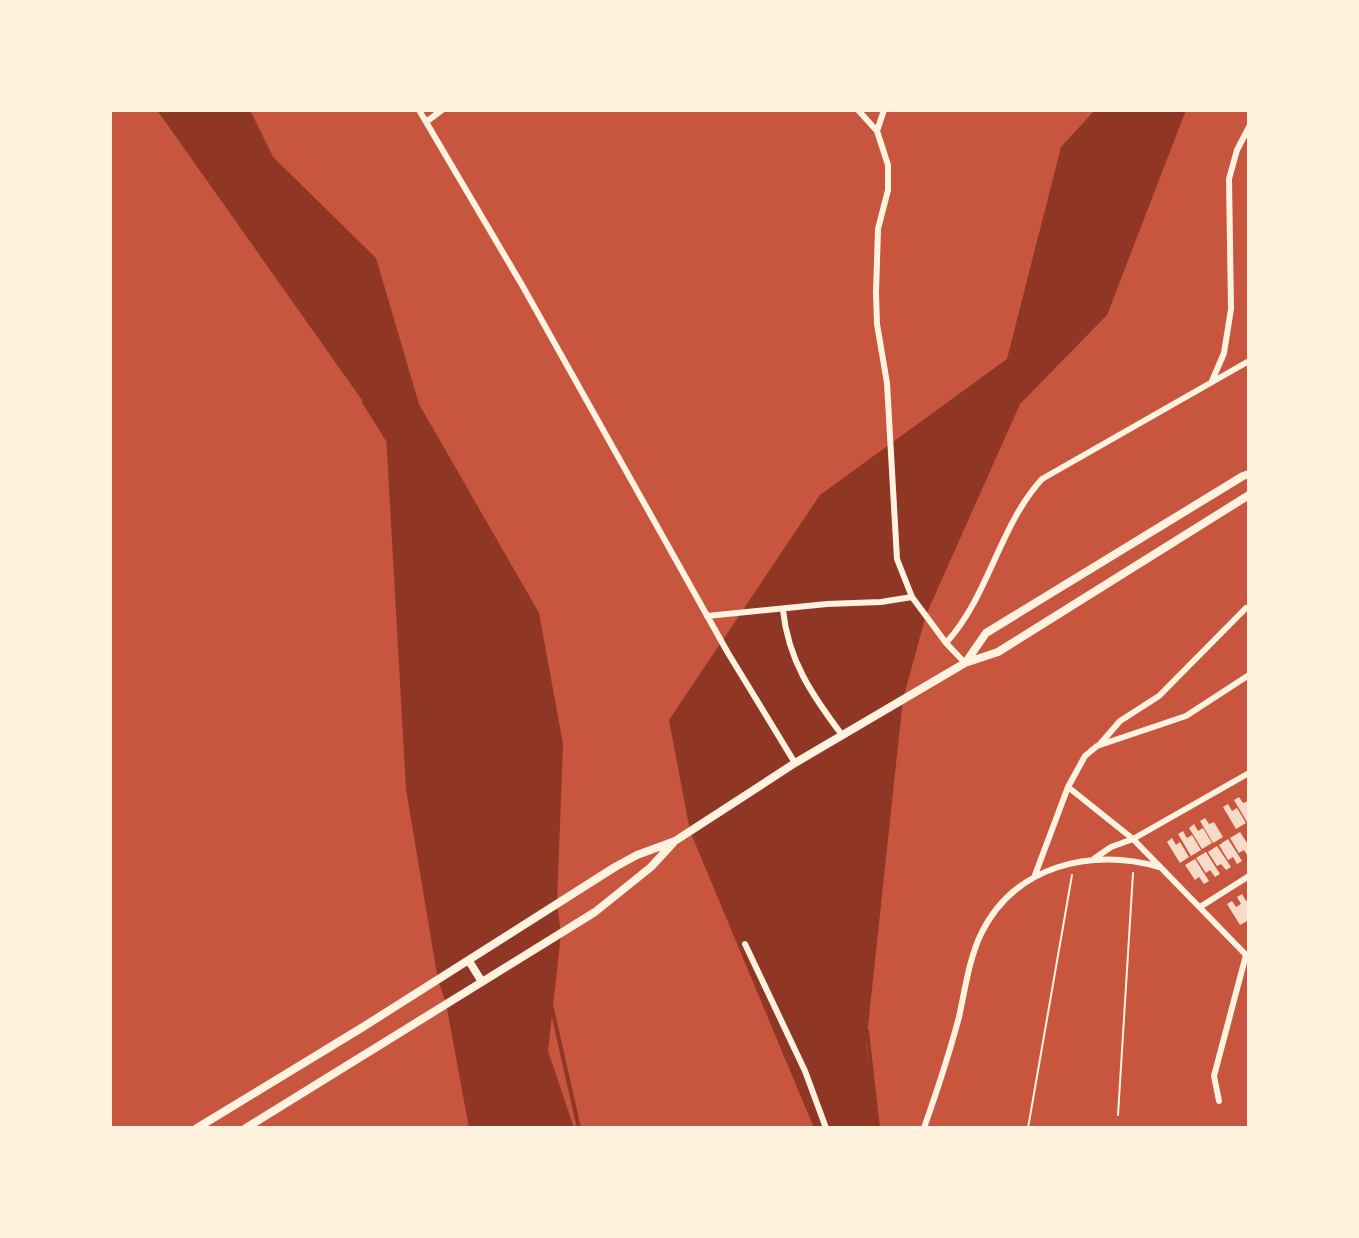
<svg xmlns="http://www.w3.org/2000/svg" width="1359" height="1238" font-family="'Archivo Narrow',sans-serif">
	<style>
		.water { fill: #8f3625 }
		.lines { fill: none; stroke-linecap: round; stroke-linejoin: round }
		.stream { stroke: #8f3625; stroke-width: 4 }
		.building { fill: #f7dbc8 }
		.path { stroke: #fff3e0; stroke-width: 2 }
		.minor { stroke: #fff3e0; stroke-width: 6 }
		.tertiary { stroke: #fff3e0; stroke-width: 8 }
	</style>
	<rect width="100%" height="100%" fill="#c8553d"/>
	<path class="water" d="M 157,110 L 250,110 L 273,157 L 376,258 L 419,404 L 539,613 L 563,744 L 557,904 L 561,934 L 548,1051 L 574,1128 L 469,1128 L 446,1003 L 438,980 L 406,789 L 386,434 Z
		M 1095,110 L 1186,110 L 1107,315 L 1020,404 L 926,615 L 903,699 L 866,1045 L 878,1128 L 814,1128 L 690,831 L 669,720 L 820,495 L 1007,359 L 1061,147 Z"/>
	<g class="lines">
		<path class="stream" d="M 364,402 L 389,442
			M 552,1009 L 579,1128
			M 867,1031 L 878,1128"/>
	</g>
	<path class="building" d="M 1239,797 L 1243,803 L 1248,801 L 1249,803 L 1249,820 L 1247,822 L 1234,800 Z
		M 1228,804 L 1232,811 L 1237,808 L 1246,823 L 1236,829 L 1223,807 Z
		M 1205,818 L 1209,824 L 1214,822 L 1223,837 L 1213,843 L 1200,821 Z
		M 1194,824 L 1198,831 L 1203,828 L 1212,843 L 1202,849 L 1189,828 Z
		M 1183,831 L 1187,838 L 1192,835 L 1201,850 L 1191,856 L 1178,834 Z
		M 1240,832 L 1249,846 L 1249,858 L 1244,850 L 1239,853 L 1230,838 Z
		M 1172,838 L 1176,845 L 1180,842 L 1189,857 L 1180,863 L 1167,842 Z
		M 1228,839 L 1242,861 L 1237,864 L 1233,857 L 1228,860 L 1219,845 Z
		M 1217,846 L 1231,867 L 1226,870 L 1221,864 L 1217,866 L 1208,852 Z
		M 1206,852 L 1220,874 L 1215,877 L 1210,870 L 1206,873 L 1196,858 Z
		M 1195,859 L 1209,881 L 1204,884 L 1199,877 L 1195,880 L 1185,865 Z
		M 1242,894 L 1246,901 L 1249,899 L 1249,920 L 1240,925 L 1227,904 L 1232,901 L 1236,907 L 1241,904 L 1237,897 Z"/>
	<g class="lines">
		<path class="path" d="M 1118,1115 L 1133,873
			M 1028,1128 L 1072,875"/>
		<path class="minor" d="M 419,110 L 522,285 L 728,653 L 795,763
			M 858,110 L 877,131 L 888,165 L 888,190 L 878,229 L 876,293 L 877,324 L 887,383 L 897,559 L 912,597 L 946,643 L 965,663
			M 426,122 L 442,110
			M 877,131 L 884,110
			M 1212,381 L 1224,353 L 1231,309 L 1229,179 L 1237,150 L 1249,127
			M 783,610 C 788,660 812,695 842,735
			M 707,616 L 827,604 L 881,602 L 912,597
			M 946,643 C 989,596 999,526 1042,479 L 1249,361
			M 1100,744 L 1120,721 L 1159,696 L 1246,608
			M 1068,787 L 1133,839 L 1249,958
			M 1095,858 L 1111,847 L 1133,839 L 1249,773
			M 1035,875 L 1068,787 L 1085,756 L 1097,746 L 1186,716 L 1249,675
			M 1200,907 L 1249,876
			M 745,944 L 805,1071 L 826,1128
			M 1219,1101 L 1214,1076 L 1246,955
			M 924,1128 C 937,1091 949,1055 959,1017 C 965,990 969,959 981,934 C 1014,866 1091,847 1159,867"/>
		<path class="tertiary" d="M 966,662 L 986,633 L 1243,476 L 1249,474
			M 469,961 L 482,982
			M 197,1128 L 363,1027 L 615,867 L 637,855 L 675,841 L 795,763 L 965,663 L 998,652 L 1249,495
			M 246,1128 L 595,912 L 651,867 L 673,843"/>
	</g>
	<rect width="1359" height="1238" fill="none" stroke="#fff3e0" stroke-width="224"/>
</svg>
